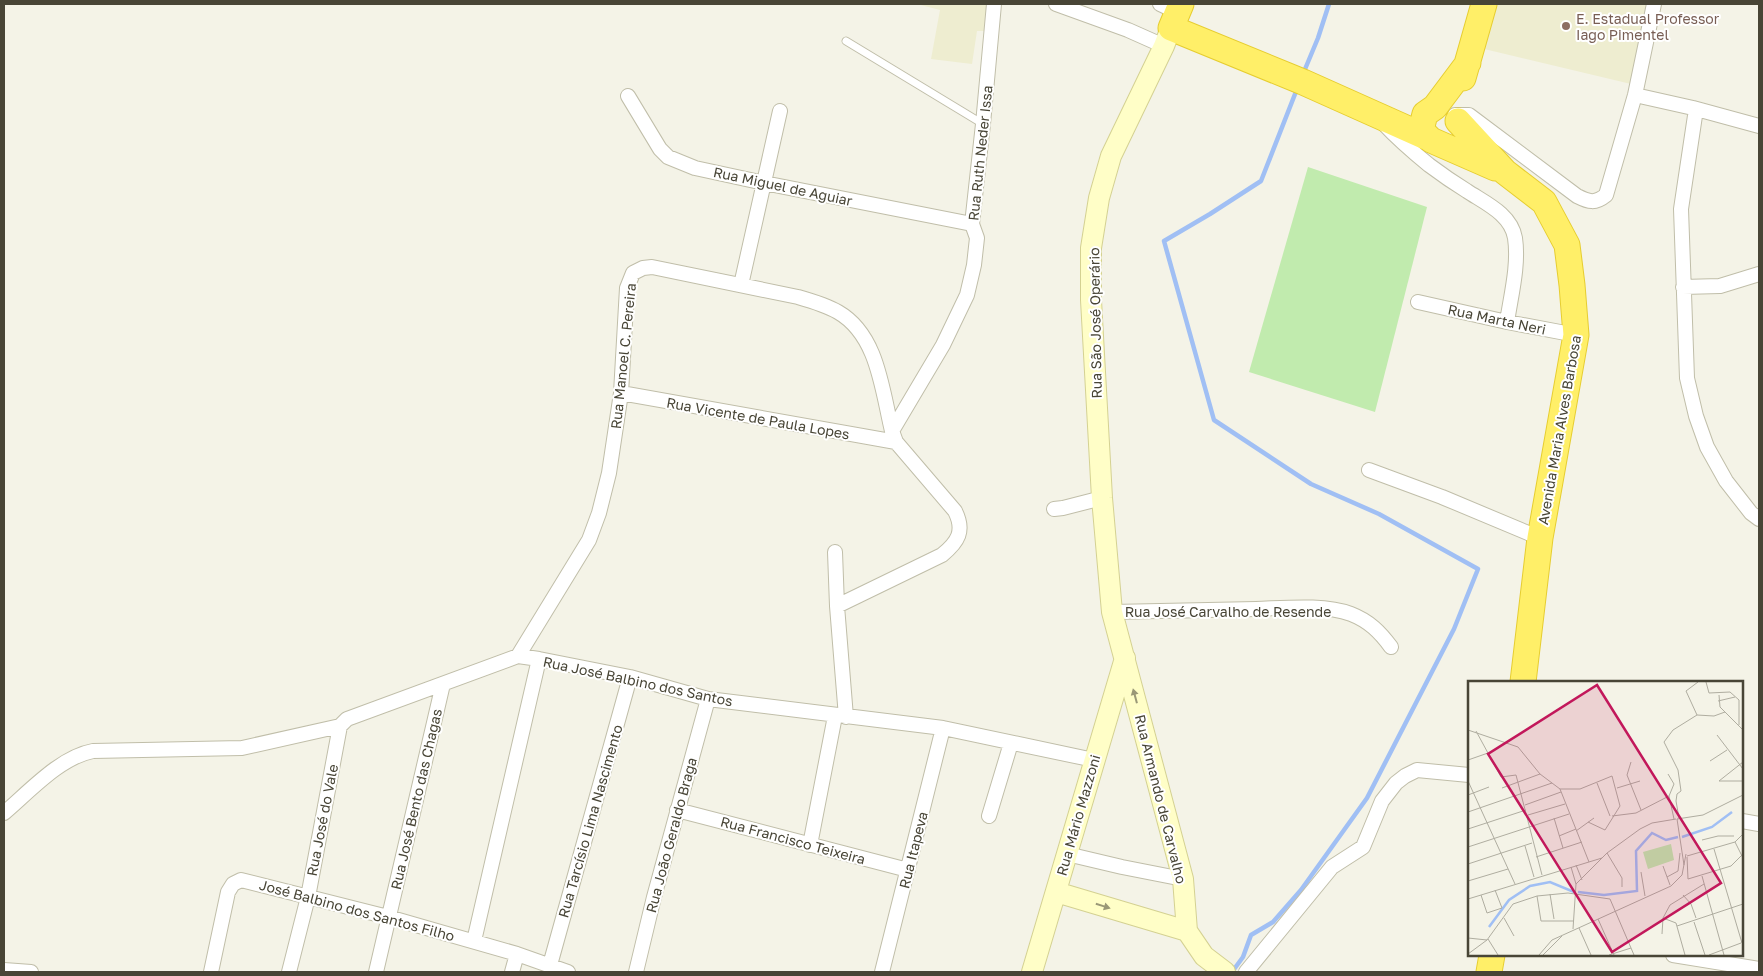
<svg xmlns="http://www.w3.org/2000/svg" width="1763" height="976" font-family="'Golos Text',sans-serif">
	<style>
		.education { fill: #eeedd0 }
		.green { fill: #c1ebae }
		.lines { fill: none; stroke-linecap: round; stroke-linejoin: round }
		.stream { stroke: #a0bff4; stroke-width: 4.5 }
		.lane-casing { stroke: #c0bea9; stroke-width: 9 }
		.street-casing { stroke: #c0bea9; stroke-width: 16 }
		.secondary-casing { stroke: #d4d192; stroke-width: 22 }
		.highway-casing { stroke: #e6cd30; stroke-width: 27 }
		.lane { stroke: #fff; stroke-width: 7 }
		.street { stroke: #fff; stroke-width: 14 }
		.secondary { stroke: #fffec7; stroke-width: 20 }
		.highway { stroke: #ffef68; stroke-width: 25 }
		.oneway { fill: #9a9877 }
		.education-dot { fill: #8d6e63; stroke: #fff; stroke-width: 2 }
		.labels { text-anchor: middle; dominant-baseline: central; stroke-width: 4; stroke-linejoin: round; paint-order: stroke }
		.education-label { font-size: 14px; fill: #785e54; stroke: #fff; text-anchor: start }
		.street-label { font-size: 14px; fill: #484536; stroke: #fff }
		.inset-river { fill: none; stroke: #a0bff4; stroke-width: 2.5 }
		.inset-road { fill: none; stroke: #afada0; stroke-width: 1 }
		.view { fill: #c2185b; fill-opacity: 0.15; stroke: #c2185b; stroke-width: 2.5 }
		.inset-edge { fill: none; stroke: #484536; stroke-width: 2.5 }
	</style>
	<rect width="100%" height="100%" fill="#f4f3e7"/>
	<path class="education" d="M 917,4 L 989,4 L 987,31 L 977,31 L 972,64 L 931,59 L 940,10 Z
		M 1493,4 L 1650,4 L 1631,84 L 1480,48 Z"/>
	<path class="green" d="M 1308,167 L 1427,207 L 1375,412 L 1249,372 Z"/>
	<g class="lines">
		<path class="stream" d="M 1303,74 L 1318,38 L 1329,4
			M 1232,972 L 1243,957 L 1251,935 L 1273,922 L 1301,890 L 1367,798 L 1454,629 L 1478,569 L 1379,514 L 1311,484 L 1214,420 L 1164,241 L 1210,214 L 1261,181 L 1297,89"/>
		<g class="lane-casing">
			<path id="lane" d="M 846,41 L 983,124"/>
		</g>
		<g class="street-casing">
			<path id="street" d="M 1056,4 L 1128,30 L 1164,46
				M 1160,4 L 1177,12
				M 1635,95 L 1693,108 L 1759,126
				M 628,96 L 660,149 L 668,157 L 695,168 L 764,183 L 972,224
				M 1696,109 L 1681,209 L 1687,378 L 1696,416 L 1707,447 L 1726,481 L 1751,513 L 1759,519
				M 1455,115 L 1469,115 L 1577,196 C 1589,202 1595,204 1606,195 L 1635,95 L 1654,4
				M 1383,123 C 1398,139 1413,152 1429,165 C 1441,174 1454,183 1467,191 C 1485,203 1511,214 1515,238 C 1519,265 1511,295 1507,322
				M 741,285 L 780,111
				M 1683,287 L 1720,286 L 1759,274
				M 1418,302 L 1507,322 L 1576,335
				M 621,393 L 896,442
				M 892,431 L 943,345 L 967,295 L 974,265 L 977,238 L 972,224 L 983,124 L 994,4
				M 1369,470 L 1442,497 L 1540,538
				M 1054,509 L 1063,508 L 1102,498
				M 835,552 L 837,606 L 846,717
				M 1112,612 C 1160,611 1208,610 1256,609 C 1286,608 1324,604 1351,614 C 1369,621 1380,632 1391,647
				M 518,656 L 589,540 L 599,513 L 609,473 L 621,393 L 627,288 L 633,273 L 643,268 L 652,267 L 798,297 C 812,301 826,305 838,312 C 878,335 882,390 892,431 L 896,442 L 955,511 C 965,531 958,542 942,555 L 837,606
				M 677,810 L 908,870
				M 4,813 C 29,792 60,757 93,751 L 242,748 L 340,726 L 347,719 L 518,656 L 539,659 L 630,677 L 708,699 L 943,728 L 1094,760
				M 989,816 L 1011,743
				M 1742,821 L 1759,824
				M 810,845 L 835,716
				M 1067,854 L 1122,867 L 1183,879
				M 474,941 L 539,659
				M 1673,955 L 1759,969
				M 550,965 L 630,677
				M 4,970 L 31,972
				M 211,972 L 228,892 L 233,884 L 241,880 L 388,917 L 517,954 L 568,972
				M 289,972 L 308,897 L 340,726
				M 376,972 L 443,684
				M 512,972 L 517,954
				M 636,972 L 654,897 L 708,699
				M 882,972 L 943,728
				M 1246,972 L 1332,867 L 1363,847 L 1382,801 L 1396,783 L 1405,776 L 1417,770 L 1469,775"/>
		</g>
		<g class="secondary-casing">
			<path id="secondary" d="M 1171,28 L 1164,46 L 1111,156 L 1099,198 L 1091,248 L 1091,300 L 1102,498 L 1112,612 L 1183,879 L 1187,931 L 1204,956 L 1225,972
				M 1056,892 L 1187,931
				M 1032,972 L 1125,658"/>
		</g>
		<g class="highway-casing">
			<path id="highway" d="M 1181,4 L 1171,28 L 1303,82 L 1426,137
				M 1468,63 L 1435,107 L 1425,114 L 1422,126 L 1423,132 L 1431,140 L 1495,168
				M 1463,78 L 1484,4
				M 1458,121 L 1505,172 L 1544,202 L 1567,245 L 1572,285 L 1576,335 L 1540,538 L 1523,682
				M 1489,972 L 1492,955"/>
		</g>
		<use href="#lane" class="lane"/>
		<use href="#street" class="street"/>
		<use href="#secondary" class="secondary"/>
		<use href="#highway" class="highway"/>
	</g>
	<defs><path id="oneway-solid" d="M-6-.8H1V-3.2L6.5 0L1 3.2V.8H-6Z" transform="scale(1.25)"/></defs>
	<g class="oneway">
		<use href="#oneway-solid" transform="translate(1135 696) rotate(-105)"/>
		<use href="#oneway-solid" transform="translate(1103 906) rotate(17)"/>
	</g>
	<circle class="education-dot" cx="1566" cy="26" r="5"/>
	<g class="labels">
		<g class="education-label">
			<text x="1576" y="18">E. Estadual Professor<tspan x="1576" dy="16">Iago Pimentel</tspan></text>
		</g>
		<g class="street-label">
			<text transform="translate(980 153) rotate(-84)">Rua Ruth Neder Issa</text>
			<text transform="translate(783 186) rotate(12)">Rua Miguel de Aguiar</text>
			<text transform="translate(1497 319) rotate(12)">Rua Marta Neri</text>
			<text transform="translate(1095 323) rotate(-91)">Rua São José Operário</text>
			<text transform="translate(623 356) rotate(-84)">Rua Manoel C. Pereira</text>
			<text transform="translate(758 418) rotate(10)">Rua Vicente de Paula Lopes</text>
			<text transform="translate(1559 430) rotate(-80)">Avenida Maria Alves Barbosa</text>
			<text x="1228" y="611">Rua José Carvalho de Resende</text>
			<text transform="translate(638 681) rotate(12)">Rua José Balbino dos Santos</text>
			<text transform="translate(416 799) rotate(-77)">Rua José Bento das Chagas</text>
			<text transform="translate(1161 799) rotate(76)">Rua Armando de Carvalho</text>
			<text transform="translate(1078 815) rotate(-74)">Rua Mário Mazzoni</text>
			<text transform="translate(322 820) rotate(-79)">Rua José do Vale</text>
			<text transform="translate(590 821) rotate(-74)">Rua Tarcísio Lima Nascimento</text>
			<text transform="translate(671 835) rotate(-75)">Rua João Geraldo Braga</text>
			<text transform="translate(793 840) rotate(15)">Rua Francisco Teixeira</text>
			<text transform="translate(913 850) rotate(-76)">Rua Itapeva</text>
			<text transform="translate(357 910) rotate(15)">José Balbino dos Santos Filho</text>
		</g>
	</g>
	<g transform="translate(1468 681)">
		<rect width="275" height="275" fill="#f4f3e7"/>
		<path d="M 203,163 L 206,179 L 180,188 L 175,171 Z" fill="#c1ebae"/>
		<path class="inset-river" d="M 214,156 L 244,146 L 264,131M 110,211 L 136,214 L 169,210 L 168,170 L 184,152 L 198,159 L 210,156M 21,246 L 41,219 L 62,205 L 82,201 L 106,211"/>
		<path class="inset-road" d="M 238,1 L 241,12 L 262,11 L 271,19 L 271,44M 251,14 L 252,26 L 275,49M 250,20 L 267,16M 229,34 L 218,10 L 230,1M 229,34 L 246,35 L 257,31M 0,49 L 50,66 L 72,93 L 92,108 L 121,181M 8,50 L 33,96 L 48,94 L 74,194M 249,54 L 275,88M 0,79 L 20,72M 242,80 L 259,69M 163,81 L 159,94 L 173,129M 275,81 L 251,100 L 275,100M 200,93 L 206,103 L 201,115 L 206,138M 0,100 L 47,203M 129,102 L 142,135M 34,107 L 72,93M 149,107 L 172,100M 92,108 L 112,108 L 144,95 L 152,125 L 137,149 L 120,141M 0,114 L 21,106M 57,124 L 93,111M 0,131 L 84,102M 60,134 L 97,123M 144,135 L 168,132 L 201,115M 86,137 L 95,167M 211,137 L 208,120 L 209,113 L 213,110 L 210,89 L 196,61 L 205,49 L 229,34M 0,148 L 58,129M 108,150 L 126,137M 91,155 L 108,148M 234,159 L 250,155 L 266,155M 267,161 L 275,177M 57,165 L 66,196M 0,166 L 101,133M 246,168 L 274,262M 139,172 L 154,197 L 154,206M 219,175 L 267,161 L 275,153M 68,176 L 114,161M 219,176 L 220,198 L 263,185 L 274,174M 0,183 L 64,162M 108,184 L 114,199M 216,184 L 209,138 L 235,134 L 275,114M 195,185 L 202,204M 103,186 L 108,203M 173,191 L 177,215M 234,195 L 256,274M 199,196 L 210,190 L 212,172M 0,200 L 40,188M 27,209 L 34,227M 82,213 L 86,238M 13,214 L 19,232 L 34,227M 215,214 L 223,223 L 228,237M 69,215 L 73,240 L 106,240M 0,218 L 134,177M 36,237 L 46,255M 195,237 L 208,242 L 217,274M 130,238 L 146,274M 226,241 L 237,274M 209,245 L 275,223M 111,247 L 123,274M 105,248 L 108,203 L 139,172 L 172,148 L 184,142 L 208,138M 194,253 L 195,237 L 202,224 L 236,203M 0,257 L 19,259M 20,258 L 30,274M 0,273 L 19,259 L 45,223 L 69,215 L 100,212 L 142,218 L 166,274M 71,274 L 84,259 L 203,205 L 214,194 L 218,173M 75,274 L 94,255M 141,274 L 163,267M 241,274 L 273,262"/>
		<path class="view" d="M 129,4 L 253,202 L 144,271 L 20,73 Z"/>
		<rect width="275" height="275" class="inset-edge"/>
	</g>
	<rect width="1763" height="976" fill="none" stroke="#484536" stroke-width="10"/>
</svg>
